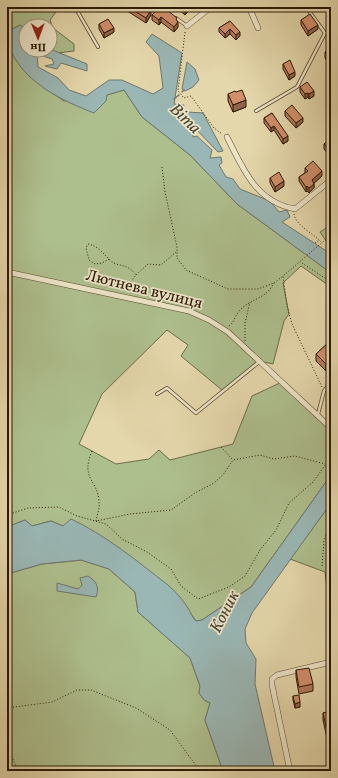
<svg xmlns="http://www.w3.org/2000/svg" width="338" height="778" font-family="Vollkorn,serif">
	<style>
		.green { fill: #aebf8e; stroke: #6c6c49 }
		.water { fill: #9ab7b5; stroke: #6e776e }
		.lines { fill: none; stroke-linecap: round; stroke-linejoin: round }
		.stream { stroke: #6e776e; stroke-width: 1.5 }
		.service-casing { stroke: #59482e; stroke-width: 4 }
		.minor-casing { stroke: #59482e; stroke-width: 6 }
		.path { stroke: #2b1804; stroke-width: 1; stroke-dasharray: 1 2; stroke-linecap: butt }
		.service { stroke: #ede5c8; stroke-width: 2.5 }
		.minor { stroke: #ede5c8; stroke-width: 5 }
		.wall { fill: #b37a5c; stroke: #2b1804 }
		.shaded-wall { fill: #92634b; stroke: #2b1804 }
		.building { fill: #d08e6b; stroke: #2b1804 }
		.labels { text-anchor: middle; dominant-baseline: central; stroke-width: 3.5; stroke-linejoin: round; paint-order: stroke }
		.street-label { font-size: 16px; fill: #2b1804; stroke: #ede5c8 }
		.water-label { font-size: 17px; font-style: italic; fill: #4c4839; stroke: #ede5c8 }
	</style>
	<rect width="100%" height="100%" fill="#e4d7ab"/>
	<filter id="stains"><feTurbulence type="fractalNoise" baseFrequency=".005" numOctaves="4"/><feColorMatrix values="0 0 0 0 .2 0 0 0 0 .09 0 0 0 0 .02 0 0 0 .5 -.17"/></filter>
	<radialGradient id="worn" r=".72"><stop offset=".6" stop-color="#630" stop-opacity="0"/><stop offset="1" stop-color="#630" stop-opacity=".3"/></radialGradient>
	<path class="green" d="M 7,7 L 57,7 L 58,9 L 50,20 L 53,28 L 74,44 L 74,51 L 57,53 L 50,49 L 50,26 L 26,26 L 26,30 L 20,25 L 7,32 Z
		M 7,51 L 12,53 C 23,75 44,87 64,101 L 107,95 L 124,90 L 142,117 L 190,155 L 237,204 L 331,273 L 331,287 L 301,266 L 283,283 L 289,314 L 284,321 L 273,364 L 259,361 L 222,390 L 181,356 L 188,345 L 167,330 L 102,394 L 79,444 L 116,464 L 149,459 L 159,450 L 170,460 L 233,444 L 252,396 L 282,382 L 331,428 L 331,475 L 251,587 L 202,620 L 196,621 L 180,598 L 167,585 L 63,526 L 51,521 L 32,526 L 25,520 L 7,527 Z
		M 331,225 L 331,248 L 320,232 Z
		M 331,503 L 331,604 L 329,605 L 325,572 L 290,559 Z
		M 82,560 L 109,569 L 135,592 L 138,612 L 190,658 L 200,686 L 199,693 L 204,700 L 210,703 L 205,720 L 223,771 L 7,771 L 7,574 L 42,564 Z"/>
	<path class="water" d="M 20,25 L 26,30 L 26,50 L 50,49 L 87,64 L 87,71 L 61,63 L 57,69 L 45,66 L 54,64 L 52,59 L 37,54 L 38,67 L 58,78 L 69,90 L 86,96 L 109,80 L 122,80 L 153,94 L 163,88 L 159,56 L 146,42 L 152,34 L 182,53 L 174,104 L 184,105 L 183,110 L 178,108 L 176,114 L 182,122 L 188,112 L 203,113 L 223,151 L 218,152 L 189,122 L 186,126 L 192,131 L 193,137 L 197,136 L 212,150 L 210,158 L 221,157 L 222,163 L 219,165 L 226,177 L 233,179 L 240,189 L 270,201 L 279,212 L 287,210 L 290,217 L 282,222 L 331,254 L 331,273 L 237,204 L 190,155 L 142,117 L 124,90 L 107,95 L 106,101 L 94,113 C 63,101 27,84 12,53 L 7,51 L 7,32 Z
		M 187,62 L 195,69 L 199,80 L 193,87 L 185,91 L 182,89 Z
		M 331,475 L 331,503 L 252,613 L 245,629 L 246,643 L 256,659 L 255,684 L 275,771 L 223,771 L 205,720 L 210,703 L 204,700 L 199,693 L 200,686 L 190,658 L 138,612 L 135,592 L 109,569 L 81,560 L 42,564 L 7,574 L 7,527 L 25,520 L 32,526 L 51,521 L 63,526 L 71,519 C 107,536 137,561 168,585 C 175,591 183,600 188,608 C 191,613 192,617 196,621 L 202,620 L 251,587 Z
		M 88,576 C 96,581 100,587 96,597 L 57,591 L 57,583 L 78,589 L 82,585 L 80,578 Z"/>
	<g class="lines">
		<path class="stream" d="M 182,92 L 184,90
			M 174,99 L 179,95"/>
		<g class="service-casing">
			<path id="service" d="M 75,7 L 98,47
				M 176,18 L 187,26
				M 256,111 L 297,87 L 325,33 L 306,7
				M 157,394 L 167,388 L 196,413 L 259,362
				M 318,414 L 324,391 L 331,382"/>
		</g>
		<g class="minor-casing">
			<path id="minor" d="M 249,7 L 258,28
				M 187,26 L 211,7
				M 227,137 C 243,169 256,202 295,209 L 331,180
				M 7,272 L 189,311 L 209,320 L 228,332 L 331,428
				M 290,771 L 272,685 L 272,679 L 277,675 L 331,662"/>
		</g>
		<path class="path" d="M 185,32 L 178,91 L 184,98 L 191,96 L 214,128 L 222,134
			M 162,167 L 165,192 L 177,247 L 177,258 L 186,270 L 228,289 L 258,289 L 274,283 L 283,276
			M 294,214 C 296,226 313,233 321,242
			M 315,243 L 319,240
			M 109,259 L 102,263 L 95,264 L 89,260 L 86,248 L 88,244 C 99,246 103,254 111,261 C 120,268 126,262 136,275
			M 302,263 L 331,282
			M 123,291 L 136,275 L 148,264 L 161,265 L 176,252
			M 229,326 C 234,323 235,315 240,310 C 252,298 266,299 274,283
			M 245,341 L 245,323 L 250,302
			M 322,387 L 292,324 L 287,306 L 283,276 L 331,235
			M 221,447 L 232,459
			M 92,451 C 80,480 98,479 99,502 C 100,508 97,515 96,521 L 130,514 L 171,510 L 195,493 L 214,483 L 223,475 L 233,460 L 260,455 L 274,459 L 295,456 L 325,464
			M 7,515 L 28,508 L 59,507 L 77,516 L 106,524 L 122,539 L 147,552 L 171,569 L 181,586 L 198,599 L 229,587 L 245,576 L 260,550 L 276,530 L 289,503 L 313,482 L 331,457
			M 322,566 L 324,541 L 331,518
			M 7,708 L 52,702 L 77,690 L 91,690 L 136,708 L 170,730 L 200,771
			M 7,745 L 18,771"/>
		<use href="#service" class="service"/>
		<use href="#minor" class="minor"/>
	</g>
	<path class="wall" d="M 121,7 L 146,7 L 151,15 L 146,23 Z
		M 176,7 L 191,7 L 185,15 Z
		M 331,7 L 331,14 L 328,12 L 328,8 Z
		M 152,15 L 177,21 L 178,27 L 174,32 L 161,22 L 159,25 L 152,20 Z
		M 301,20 L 318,29 L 308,36 L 301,25 Z
		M 230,21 L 240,36 L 236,40 L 230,34 L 225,38 L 219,32 L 219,28 Z
		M 99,24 L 114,32 L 104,38 L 99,29 Z
		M 331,31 L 331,66 L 325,58 L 325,52 L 329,48 L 330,41 L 328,40 L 328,34 Z
		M 283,64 L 295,76 L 289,80 L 283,69 Z
		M 300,87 L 314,96 L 309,99 L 308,97 L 305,99 L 300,92 Z
		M 228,94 L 246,107 L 233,112 L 228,101 Z
		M 285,111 L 303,122 L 296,128 L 285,116 Z
		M 272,113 L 288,141 L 283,144 L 274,130 L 271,132 L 264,123 L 264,118 Z
		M 331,138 L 331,155 L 330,156 L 324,149 L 324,144 Z
		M 305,168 L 322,176 L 314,183 L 314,188 L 309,193 L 307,191 L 306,192 L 299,181 L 299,177 L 305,173 Z
		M 270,178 L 284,186 L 275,192 L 270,183 Z
		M 328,343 L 326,371 L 316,361 L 316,354 Z
		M 296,670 L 313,684 L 313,691 L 299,694 L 296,677 Z
		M 293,696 L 300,707 L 295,708 L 293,700 Z
		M 331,711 L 331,756 L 323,720 L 323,713 Z"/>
	<path class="shaded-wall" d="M 188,7 L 191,7 L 185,15 L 185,10 Z
		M 151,10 L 151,15 L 146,23 L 146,18 Z
		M 161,17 L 161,22 L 159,25 L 159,20 Z
		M 178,22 L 178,27 L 174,32 L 174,27 Z
		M 318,25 L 318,29 L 308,36 L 308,31 Z
		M 114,28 L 114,32 L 104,38 L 104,33 Z
		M 230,29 L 230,34 L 225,38 L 225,34 Z
		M 240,32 L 240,36 L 236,40 L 236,35 Z
		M 295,72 L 295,76 L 289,80 L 289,75 Z
		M 314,91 L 314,96 L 309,99 L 309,94 Z
		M 308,93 L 308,97 L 305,99 L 305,94 Z
		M 246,100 L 246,107 L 233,112 L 233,105 Z
		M 303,118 L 303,122 L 296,128 L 296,123 Z
		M 274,126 L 274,130 L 271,132 L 271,128 Z
		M 288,136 L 288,141 L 283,144 L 283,139 Z
		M 322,171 L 322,176 L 312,185 L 312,180 Z
		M 284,181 L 284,186 L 275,192 L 275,187 Z
		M 314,184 L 314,188 L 309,193 L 309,188 Z
		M 307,186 L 307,191 L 306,192 L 306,187 Z
		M 331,360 L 331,366 L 326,371 L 326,364 Z
		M 300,702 L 300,707 L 295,708 L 295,704 Z"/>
	<path class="building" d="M 128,7 L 146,7 L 151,10 L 146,18 Z
		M 159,7 L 163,7 L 177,18 L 176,20 L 178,22 L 174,27 L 161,17 L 159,20 L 152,15 Z
		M 181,7 L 188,7 L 185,10 Z
		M 310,14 L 318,25 L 308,31 L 301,20 Z
		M 108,19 L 114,28 L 104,33 L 99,24 Z
		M 230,21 L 240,32 L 236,35 L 230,29 L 225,34 L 219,28 Z
		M 331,31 L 331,37 L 328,34 Z
		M 331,47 L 331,60 L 325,52 Z
		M 290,60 L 295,72 L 289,75 L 283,64 Z
		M 307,82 L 314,91 L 309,94 L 308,93 L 305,94 L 300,87 Z
		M 242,90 L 246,100 L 233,105 L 228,94 L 235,91 L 236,92 Z
		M 292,105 L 303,118 L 296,123 L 285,111 Z
		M 272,113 L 288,136 L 283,139 L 274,126 L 271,128 L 264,118 Z
		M 331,138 L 331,150 L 330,151 L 324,144 Z
		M 313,161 L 322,171 L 312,180 L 314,184 L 309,188 L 307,186 L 306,187 L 299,177 L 308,171 L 305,168 Z
		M 279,172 L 284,181 L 275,187 L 270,178 Z
		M 328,343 L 331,346 L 331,360 L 326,364 L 316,354 Z
		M 309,668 L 313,684 L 299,687 L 296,670 Z
		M 299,695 L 300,702 L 295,704 L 293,696 Z
		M 331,711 L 331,749 L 323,713 Z"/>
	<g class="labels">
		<g class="street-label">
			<text transform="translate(144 290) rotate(14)">Лютнева вулиця</text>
		</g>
		<g class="water-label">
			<text transform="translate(185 119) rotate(44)">Віта</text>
			<text transform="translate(225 612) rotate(-63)">Коник</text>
		</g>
	</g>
	<rect width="338" height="778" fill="none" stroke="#e4d7ab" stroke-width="24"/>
	<rect x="8" y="8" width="322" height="762" fill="none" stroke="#2b1804" stroke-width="2"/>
	<rect x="12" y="12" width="314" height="754" fill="none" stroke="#2b1804"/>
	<g transform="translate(38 38) rotate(179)"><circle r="19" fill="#ede5c8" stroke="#9f937a"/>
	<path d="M0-3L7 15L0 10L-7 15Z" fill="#8f2418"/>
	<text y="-6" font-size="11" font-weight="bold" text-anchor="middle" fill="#2b1804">Пн</text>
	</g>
	<rect width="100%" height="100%" filter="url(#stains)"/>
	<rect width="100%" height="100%" fill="url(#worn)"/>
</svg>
